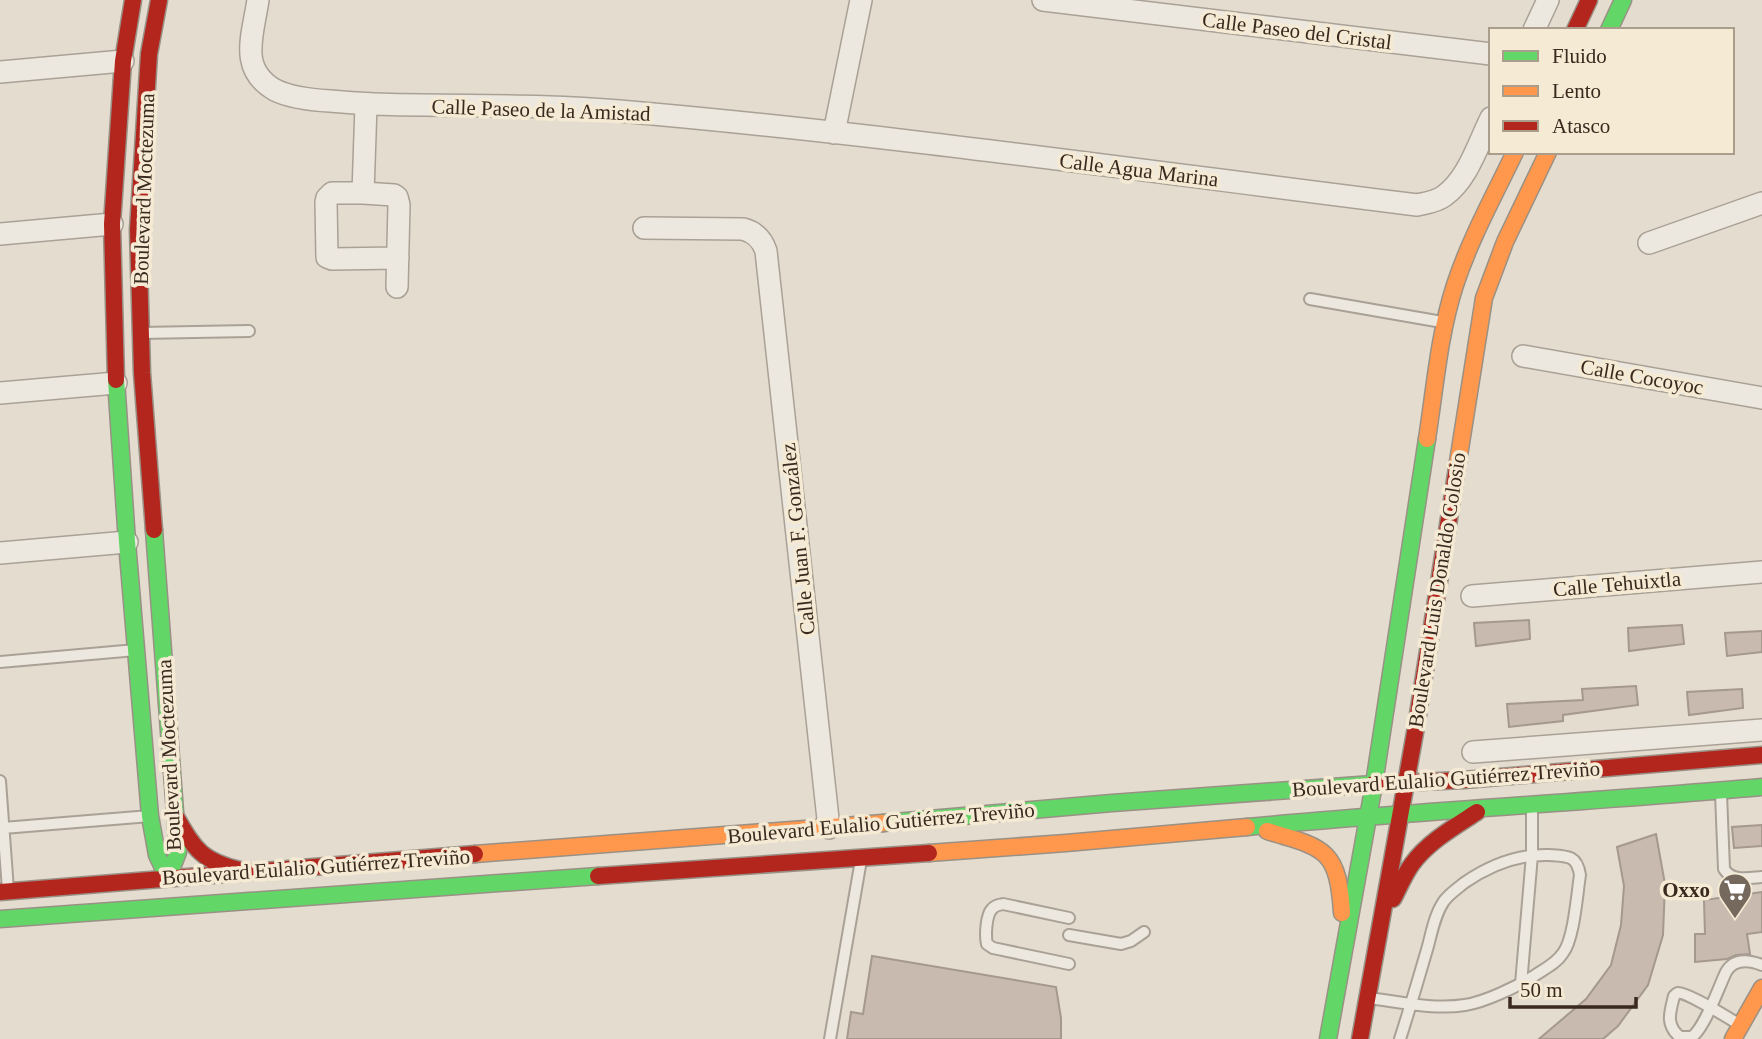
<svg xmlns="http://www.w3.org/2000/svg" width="1762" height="1039" font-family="'Times New Roman',serif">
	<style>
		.building { fill: #c8baaf; stroke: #a5988d; stroke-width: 2 }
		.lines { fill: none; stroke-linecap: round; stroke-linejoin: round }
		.lane-casing { stroke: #aaa196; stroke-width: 14 }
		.street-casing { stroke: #aaa196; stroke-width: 24 }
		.fast-casing { stroke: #999186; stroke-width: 19 }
		.slow-casing { stroke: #999186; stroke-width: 19 }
		.jam-casing { stroke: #999186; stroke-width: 19 }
		.lane { stroke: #ece8df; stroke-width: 10 }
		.street { stroke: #ece8df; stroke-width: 21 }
		.fast { stroke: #63d668; stroke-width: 16 }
		.slow { stroke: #ff974d; stroke-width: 16 }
		.jam { stroke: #b3261e; stroke-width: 16 }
		.labels { text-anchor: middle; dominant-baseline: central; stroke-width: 7; stroke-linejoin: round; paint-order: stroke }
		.street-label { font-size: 21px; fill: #39291e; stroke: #f5ead3 }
		.poi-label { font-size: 21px; font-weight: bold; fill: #39291e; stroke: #f5ead3; text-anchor: end }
	</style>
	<rect width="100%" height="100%" fill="#e4dcce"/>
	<path class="building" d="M 1529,620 L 1530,639 L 1476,646 L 1474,623 Z
		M 1682,625 L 1684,644 L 1629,651 L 1628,628 Z
		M 1762,631 L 1762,652 L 1727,656 L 1725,633 Z
		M 1636,686 L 1638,705 L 1563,715 L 1563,721 L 1509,727 L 1507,704 L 1583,700 L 1582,689 Z
		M 1742,689 L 1743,708 L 1689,715 L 1687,692 Z
		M 1762,825 L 1762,846 L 1734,848 L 1732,827 Z
		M 1656,834 L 1665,884 L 1663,935 L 1648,985 L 1618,1026 L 1603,1039 L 1539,1039 L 1586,999 L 1611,965 L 1621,925 L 1624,886 L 1617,847 Z
		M 1762,892 L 1762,932 L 1747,934 L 1750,954 L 1736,955 L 1727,959 L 1695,962 L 1695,934 L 1705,934 L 1704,900 Z
		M 872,956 L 1056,987 L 1061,1018 L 1061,1039 L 847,1039 L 851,1012 L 863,1014 Z"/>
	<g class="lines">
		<g class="lane-casing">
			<path id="lane" d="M 1310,299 L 1442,322
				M 141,333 L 249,331
				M 0,662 L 136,650
				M 0,781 L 8,890
				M 1721,794 L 1724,869 C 1732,882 1749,878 1762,877
				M 3,828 L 150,816
				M 1069,935 L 1121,944 L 1131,941 L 1144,932
				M 1069,964 L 993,948 L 987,944 C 985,936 986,915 992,909 C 995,905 999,905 1003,904 L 1069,918
				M 1521,984 L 1532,855 L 1532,808
				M 1369,998 C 1400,1002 1434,1010 1465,1005 C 1485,1002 1516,987 1534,976 C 1544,969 1556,964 1563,953 C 1574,939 1577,894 1580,875 C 1577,855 1567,856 1549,855 C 1517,854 1490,865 1464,883 C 1457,889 1450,893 1444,901 C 1435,914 1432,931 1428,946 C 1419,977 1410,1008 1400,1039
				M 1740,1025 C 1732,1020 1685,991 1678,993 C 1677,993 1675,995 1674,996 C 1670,1012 1665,1025 1680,1037 L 1692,1037 C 1705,1027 1718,989 1726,972 C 1734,958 1749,960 1762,965
				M 830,1039 L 861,860"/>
		</g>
		<g class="street-casing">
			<path id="street" d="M 258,0 C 253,35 238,69 275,90 C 291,98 312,100 330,101 C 362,104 393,105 424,105 C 489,106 554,105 619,111 C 886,134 1151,172 1417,205 C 1426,203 1436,202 1444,196 C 1468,179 1478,144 1491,118
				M 1043,0 L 1491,54
				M 1534,30 L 1548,0
				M 0,72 L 123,61
				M 834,133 L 861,0
				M 363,193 L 366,105
				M 644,228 L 743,229 C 755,232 762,239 766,251 L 829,828
				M 0,234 L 112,224
				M 1649,243 L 1762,203
				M 397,287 L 399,205 L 397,197 L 394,195 L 363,193 L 332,193 L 327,198 L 326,202 L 327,257 L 332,259 L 398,258
				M 1523,356 L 1762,398
				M 0,393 L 116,383
				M 0,553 L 127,542
				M 1472,596 L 1762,572
				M 1473,752 L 1762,730"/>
		</g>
		<g class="fast-casing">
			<path id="fast" d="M 1609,30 L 1623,0
				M 116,380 L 127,542 L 150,816 L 157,855 L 168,878
				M 154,530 L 178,852 L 168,878
				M 883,823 L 1112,803 L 1373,784
				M 1247,827 C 1419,811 1591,802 1762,787
				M 0,919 L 598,876
				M 1328,1039 L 1374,784 L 1427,439"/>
		</g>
		<g class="slow-casing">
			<path id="slow" d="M 1427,439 C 1435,388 1439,334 1455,285 C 1470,239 1494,196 1515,152
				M 1457,468 L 1484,298 L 1505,242 L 1548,152
				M 1267,831 C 1325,848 1338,849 1342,913
				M 929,853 L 1066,843 L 1247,827
				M 475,854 L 883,823
				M 1733,1039 L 1762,988"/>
		</g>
		<g class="jam-casing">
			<path id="jam" d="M 1575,30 L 1589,0
				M 116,380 L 112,224 L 123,61 L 133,0
				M 154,530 L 142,373 L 138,230 L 149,54 L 159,0
				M 1373,784 L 1464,780 L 1762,755
				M 176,817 C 195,850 202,861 240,870
				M 598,876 L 929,853
				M 0,892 L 475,854
				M 1393,899 C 1399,888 1404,875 1412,864 C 1428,842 1454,827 1477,812
				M 1360,1039 L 1416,727 L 1457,468"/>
		</g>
		<use href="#lane" class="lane"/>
		<use href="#street" class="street"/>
		<use href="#fast" class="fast"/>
		<use href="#slow" class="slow"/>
		<use href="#jam" class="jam"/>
	</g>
	<defs>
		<g id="supermarket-pin" transform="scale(1.75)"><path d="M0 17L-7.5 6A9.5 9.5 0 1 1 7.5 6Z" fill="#75685c" stroke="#f5ead3"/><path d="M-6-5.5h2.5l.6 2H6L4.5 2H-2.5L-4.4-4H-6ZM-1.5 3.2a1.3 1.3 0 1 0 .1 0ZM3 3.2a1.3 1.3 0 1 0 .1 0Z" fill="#fff"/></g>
	</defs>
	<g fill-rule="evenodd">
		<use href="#supermarket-pin" x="1735" y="890"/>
	</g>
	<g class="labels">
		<g class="street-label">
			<text transform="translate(1297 31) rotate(7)">Calle Paseo del Cristal</text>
			<text transform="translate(541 110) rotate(2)">Calle Paseo de la Amistad</text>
			<text transform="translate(1139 170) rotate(7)">Calle Agua Marina</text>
			<text transform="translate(144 189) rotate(-88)">Boulevard Moctezuma</text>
			<text transform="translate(1642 377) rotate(10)">Calle Cocoyoc</text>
			<text transform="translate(798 539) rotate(-96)">Calle Juan F. González</text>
			<text transform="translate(1617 584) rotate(-5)">Calle Tehuixtla</text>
			<text transform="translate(1437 590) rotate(-81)">Boulevard Luis Donaldo Colosio</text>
			<text transform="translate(169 755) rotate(-93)">Boulevard Moctezuma</text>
			<text transform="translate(1446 779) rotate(-4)">Boulevard Eulalio Gutiérrez Treviño</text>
			<text transform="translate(881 823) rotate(-5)">Boulevard Eulalio Gutiérrez Treviño</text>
			<text transform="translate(316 867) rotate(-4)">Boulevard Eulalio Gutiérrez Treviño</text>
		</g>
		<g class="poi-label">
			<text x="1710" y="890">Oxxo</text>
		</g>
	</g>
	<rect x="1489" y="28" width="245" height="126" fill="#f5ead3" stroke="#aa9d8b" stroke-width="2"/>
	<rect x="1503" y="51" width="35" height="10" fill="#63d668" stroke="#aa9d8b" stroke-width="2"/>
	<text x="1552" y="63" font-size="21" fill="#39291e">Fluido</text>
	<rect x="1503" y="86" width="35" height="10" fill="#ff974d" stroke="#aa9d8b" stroke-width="2"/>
	<text x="1552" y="98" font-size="21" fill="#39291e">Lento</text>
	<rect x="1503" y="121" width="35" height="10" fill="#b3261e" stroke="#aa9d8b" stroke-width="2"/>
	<text x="1552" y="133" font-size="21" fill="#39291e">Atasco</text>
	<path d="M1510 997v10h126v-10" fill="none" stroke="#39291e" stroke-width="3.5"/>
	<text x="1520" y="997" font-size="21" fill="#39291e" stroke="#f5ead3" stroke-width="5" paint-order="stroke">50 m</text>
</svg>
